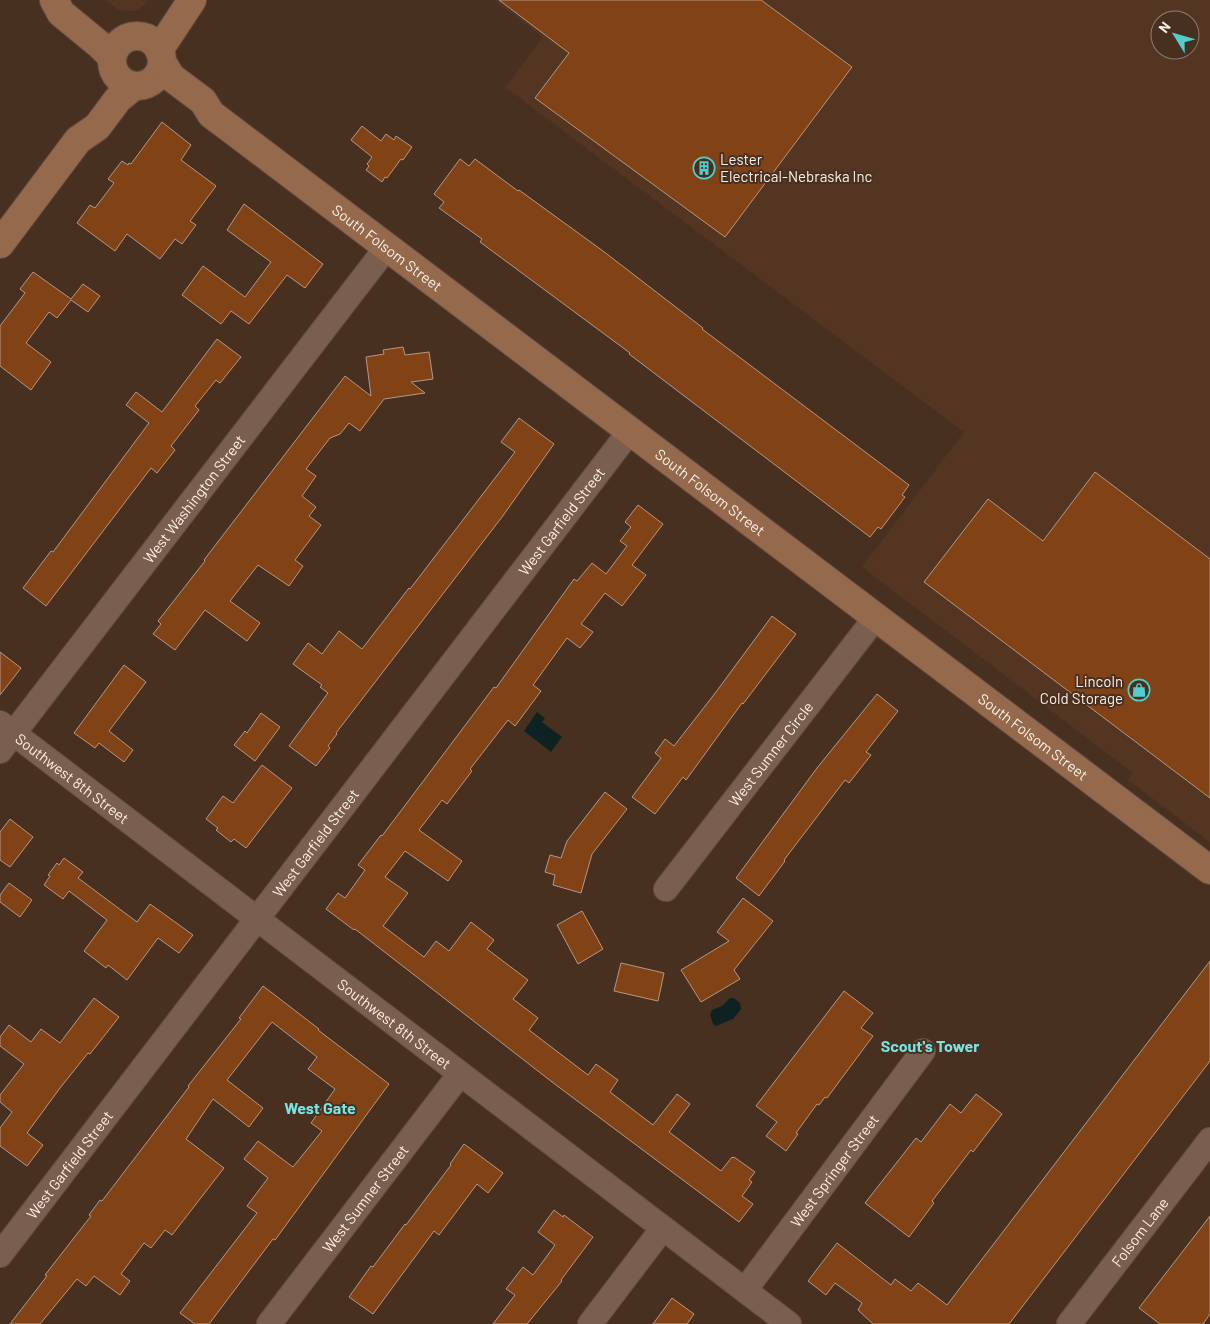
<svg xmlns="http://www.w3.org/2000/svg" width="1210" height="1324" font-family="Barlow,sans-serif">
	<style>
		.built { fill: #533521; fill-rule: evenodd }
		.water { fill: #0e2221 }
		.building { fill: #814316; stroke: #b59786 }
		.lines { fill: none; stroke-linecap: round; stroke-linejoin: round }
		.street-casing { stroke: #644f42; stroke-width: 26 }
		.secondary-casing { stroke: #644f42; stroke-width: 30 }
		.street { stroke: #7a5f4e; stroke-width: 24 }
		.secondary { stroke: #95694c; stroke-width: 28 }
		.labels { text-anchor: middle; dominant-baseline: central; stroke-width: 4; stroke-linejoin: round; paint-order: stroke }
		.poi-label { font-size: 15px; fill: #ffefe5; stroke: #483021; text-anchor: start }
		.street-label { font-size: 15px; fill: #ffefe5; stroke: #483021 }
		.neighbourhood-label { font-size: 16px; font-weight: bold; fill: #79e5e3; stroke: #483021 }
	</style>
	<rect width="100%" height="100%" fill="#483021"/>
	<path class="built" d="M 106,0 L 148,0 L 143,6 L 136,11 L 128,11 L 117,9 Z
		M 494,0 L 1210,0 L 1210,842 L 1128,780 L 1133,773 L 862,567 L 964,432 L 505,87 L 543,37 ZM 1160,20 L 1190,20 L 1190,50 L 1160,50 Z"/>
	<path class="water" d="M 537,712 L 545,718 L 542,722 L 562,737 L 551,752 L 524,731 Z
		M 730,998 L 734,998 L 740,1003 L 741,1009 L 733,1019 L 716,1026 L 713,1024 L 710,1014 L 712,1010 L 722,1006 Z"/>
	<path class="building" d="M 499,0 L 761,0 L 852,67 L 725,237 L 535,98 L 569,53 Z
		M 162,122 L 191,145 L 181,160 L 216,186 L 190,221 L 196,225 L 182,244 L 175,239 L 160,259 L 127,234 L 115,251 L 77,223 L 90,205 L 95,208 L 114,183 L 108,179 L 122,161 L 128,165 L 129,163 L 131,164 Z
		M 362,126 L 381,141 L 386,134 L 394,140 L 396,136 L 412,147 L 403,160 L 401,159 L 387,178 L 385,177 L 382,182 L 366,170 L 369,166 L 367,164 L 372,157 L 351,140 Z
		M 460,159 L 469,166 L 475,159 L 518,191 L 519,190 L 603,251 L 703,328 L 702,329 L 909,485 L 902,495 L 905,497 L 881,529 L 878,527 L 870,537 L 629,354 L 630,353 L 480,242 L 482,239 L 439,208 L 444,202 L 434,194 Z
		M 244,204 L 323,264 L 305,288 L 287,275 L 249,324 L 231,311 L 221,324 L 182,295 L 203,266 L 245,297 L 271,262 L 227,230 Z
		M 33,272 L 71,299 L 83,284 L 100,296 L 88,312 L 71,300 L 57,318 L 49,312 L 26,343 L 51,362 L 31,390 L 0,366 L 0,326 L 25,293 L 20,289 Z
		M 217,339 L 241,357 L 220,383 L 216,380 L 195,406 L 199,410 L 171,446 L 175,450 L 157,473 L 151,468 L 46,606 L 23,588 L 51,551 L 53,552 L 149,423 L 126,405 L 136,392 L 162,412 Z
		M 403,347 L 405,355 L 429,352 L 433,379 L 411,382 L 425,393 L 384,399 L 360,431 L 349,423 L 340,434 L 330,438 L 306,469 L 316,476 L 302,496 L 316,507 L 309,516 L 321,525 L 295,560 L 303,566 L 289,586 L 258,565 L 230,601 L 260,623 L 247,641 L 205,610 L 175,650 L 153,634 L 161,624 L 158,621 L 205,561 L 204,560 L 345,376 L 371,396 L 366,357 L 384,354 L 383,350 Z
		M 519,418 L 554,444 L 502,517 L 336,733 L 337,734 L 328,746 L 330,748 L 316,766 L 289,746 L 328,693 L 320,687 L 322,685 L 293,664 L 308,643 L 322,654 L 339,631 L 362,649 L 409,588 L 410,589 L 515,452 L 501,442 Z
		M 1095,472 L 1210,559 L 1210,798 L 924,582 L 988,499 L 1043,541 Z
		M 638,505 L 663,524 L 632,565 L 646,575 L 622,606 L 605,593 L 581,624 L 593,632 L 580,648 L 567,638 L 533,685 L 541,691 L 515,726 L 508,720 L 470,769 L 472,771 L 447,804 L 442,800 L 419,830 L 462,861 L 448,881 L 405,851 L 385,877 L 408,893 L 383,926 L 424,957 L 436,941 L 449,951 L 471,922 L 494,940 L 487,949 L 528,980 L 513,999 L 538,1018 L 529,1030 L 588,1075 L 596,1064 L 618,1080 L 610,1092 L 653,1125 L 677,1094 L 690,1104 L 669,1132 L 721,1171 L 732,1157 L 733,1158 L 734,1157 L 755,1172 L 749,1180 L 752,1182 L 742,1196 L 753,1204 L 739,1222 L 556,1085 L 355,929 L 354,930 L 326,909 L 338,893 L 345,898 L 365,870 L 358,865 L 381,835 L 382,836 L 494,687 L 496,688 L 574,579 L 577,581 L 592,563 L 606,574 L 627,546 L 620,541 L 631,527 L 625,522 Z
		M 772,616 L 796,634 L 743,704 L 742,703 L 686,780 L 683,777 L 655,814 L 632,797 L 661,758 L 655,753 L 665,739 L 674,746 L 716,692 Z
		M 0,652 L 21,668 L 0,695 Z
		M 124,665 L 146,682 L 109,731 L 133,750 L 124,762 L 99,743 L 95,748 L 74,733 Z
		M 877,694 L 898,711 L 866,752 L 871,755 L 849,783 L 845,780 L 784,860 L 785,861 L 759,896 L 736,878 L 817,768 Z
		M 261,713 L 280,727 L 255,761 L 234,745 L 245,731 L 247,733 Z
		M 262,765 L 292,788 L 246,848 L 234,839 L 231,842 L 216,830 L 218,828 L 206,819 L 223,796 L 233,803 Z
		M 605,792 L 627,809 L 592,854 L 581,893 L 553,885 L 555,875 L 545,872 L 550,855 L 561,858 L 567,841 Z
		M 10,819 L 33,837 L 10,867 L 0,860 L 0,832 Z
		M 64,858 L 83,872 L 78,878 L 137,922 L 150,904 L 193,935 L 179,953 L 158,938 L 127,980 L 108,965 L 106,968 L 84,951 L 107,920 L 69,891 L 63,899 L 44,885 L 50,876 L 48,875 L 57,863 L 59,865 Z
		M 9,883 L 32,900 L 20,917 L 0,902 L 0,895 Z
		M 743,898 L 773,921 L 734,970 L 740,979 L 701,1002 L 681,970 L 729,941 L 717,932 Z
		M 582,911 L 603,949 L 578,964 L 557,925 Z
		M 1210,961 L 1210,1061 L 1009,1324 L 873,1324 L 858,1310 L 862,1303 L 835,1283 L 826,1295 L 808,1281 L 837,1243 L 891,1285 L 895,1279 L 911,1291 L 918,1283 L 947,1305 Z
		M 621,963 L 664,973 L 658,1001 L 614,991 Z
		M 263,986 L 319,1029 L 318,1030 L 389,1084 L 275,1240 L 273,1239 L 209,1324 L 195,1324 L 180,1313 L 257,1213 L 247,1206 L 268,1178 L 244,1159 L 258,1141 L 293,1167 L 322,1131 L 311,1123 L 335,1089 L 308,1069 L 317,1057 L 272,1022 L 227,1080 L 263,1108 L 249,1127 L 213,1099 L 186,1139 L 224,1168 L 172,1235 L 165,1230 L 151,1248 L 144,1243 L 121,1274 L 130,1281 L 120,1295 L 94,1276 L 86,1286 L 77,1279 L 40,1324 L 10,1324 L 47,1276 L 45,1275 L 91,1216 L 89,1215 L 100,1200 L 102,1201 L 189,1087 L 188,1086 L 241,1019 L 239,1018 Z
		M 844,991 L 873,1013 L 861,1028 L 873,1036 L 827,1098 L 825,1097 L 819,1105 L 817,1104 L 796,1133 L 798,1134 L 786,1151 L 766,1136 L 777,1122 L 756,1106 Z
		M 94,998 L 119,1017 L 90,1054 L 88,1053 L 60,1088 L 27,1133 L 43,1145 L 27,1166 L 0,1146 L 0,1128 L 12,1112 L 0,1102 L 0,1095 L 24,1064 L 0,1046 L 0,1037 L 9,1025 L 31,1042 L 41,1029 L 60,1043 Z
		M 976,1094 L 1002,1114 L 973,1152 L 971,1150 L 932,1201 L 934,1203 L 909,1237 L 865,1203 L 916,1138 L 921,1142 L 950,1104 L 961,1113 Z
		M 464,1144 L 503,1173 L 488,1193 L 477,1184 L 439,1235 L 434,1231 L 373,1314 L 349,1297 L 371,1266 L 373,1267 L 405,1224 L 406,1225 L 451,1165 L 450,1164 Z
		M 554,1210 L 563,1217 L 564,1215 L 593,1237 L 561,1280 L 562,1281 L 527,1324 L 493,1324 L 515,1295 L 506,1289 L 523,1267 L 533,1275 L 555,1245 L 538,1232 Z
		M 1210,1216 L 1210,1314 L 1203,1324 L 1160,1324 L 1139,1308 Z
		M 672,1298 L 694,1314 L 687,1324 L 653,1324 Z"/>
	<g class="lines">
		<g class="street-casing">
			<g id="street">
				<path id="s1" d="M 0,723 L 789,1324"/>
				<path id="s2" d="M 0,751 L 387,247"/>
				<path id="s3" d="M 666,889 L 876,617"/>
				<path id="s4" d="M 0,1255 L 630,431"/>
				<path id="s5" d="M 745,1290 L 923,1051"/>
				<path id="s6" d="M 269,1324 L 460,1074"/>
				<path d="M 590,1324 L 663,1228"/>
				<path id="s7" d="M 1069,1324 L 1210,1140"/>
			</g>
		</g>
		<g class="secondary-casing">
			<g id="secondary">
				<path d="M 54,0 L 61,13 L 101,46 L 112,57"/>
				<circle cx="137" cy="61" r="25"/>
				<path d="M 159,50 L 192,0"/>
				<path id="s8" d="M 162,62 L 171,77 L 203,101 L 211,114 L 1210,870"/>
				<path d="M 0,244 L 78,140 L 97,127 L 118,99 L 134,86"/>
			</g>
		</g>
		<use href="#street" class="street"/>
		<use href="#secondary" class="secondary"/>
	</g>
	<defs>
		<g id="building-ring" transform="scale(1.125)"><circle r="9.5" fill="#483021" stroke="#53cdcb" stroke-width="1.5"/><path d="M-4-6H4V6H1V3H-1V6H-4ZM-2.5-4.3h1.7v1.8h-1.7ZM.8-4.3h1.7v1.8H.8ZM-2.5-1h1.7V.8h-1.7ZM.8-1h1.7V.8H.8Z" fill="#53cdcb"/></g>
		<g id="shop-ring" transform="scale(1.125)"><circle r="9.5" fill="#483021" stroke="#53cdcb" stroke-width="1.5"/><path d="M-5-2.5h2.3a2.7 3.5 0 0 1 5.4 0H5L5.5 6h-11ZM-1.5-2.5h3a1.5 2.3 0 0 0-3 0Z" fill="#53cdcb"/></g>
	</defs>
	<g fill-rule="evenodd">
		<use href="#building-ring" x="704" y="168"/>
		<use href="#shop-ring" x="1139" y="690"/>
	</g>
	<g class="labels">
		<g class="poi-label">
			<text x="720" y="159">Lester<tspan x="720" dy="17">Electrical-Nebraska Inc</tspan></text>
			<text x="1123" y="681" text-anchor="end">Lincoln<tspan x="1123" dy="17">Cold Storage</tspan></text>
		</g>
		<g class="street-label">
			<text stroke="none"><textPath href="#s8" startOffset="294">South Folsom Street</textPath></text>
			<text stroke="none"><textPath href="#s8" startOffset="699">South Folsom Street</textPath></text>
			<text stroke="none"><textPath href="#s2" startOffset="318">West Washington Street</textPath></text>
			<text stroke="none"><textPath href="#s4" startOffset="924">West Garfield Street</textPath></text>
			<text stroke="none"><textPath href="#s8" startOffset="1104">South Folsom Street</textPath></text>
			<text stroke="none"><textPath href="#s3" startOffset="171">West Sumner Circle</textPath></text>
			<text stroke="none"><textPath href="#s1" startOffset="91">Southwest 8th Street</textPath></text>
			<text stroke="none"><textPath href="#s4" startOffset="519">West Garfield Street</textPath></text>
			<text stroke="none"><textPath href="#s1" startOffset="496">Southwest 8th Street</textPath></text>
			<text stroke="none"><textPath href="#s4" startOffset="114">West Garfield Street</textPath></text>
			<text stroke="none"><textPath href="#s5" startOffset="149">West Springer Street</textPath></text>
			<text stroke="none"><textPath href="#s6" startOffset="158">West Sumner Street</textPath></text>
			<text stroke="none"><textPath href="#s7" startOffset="116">Folsom Lane</textPath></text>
		</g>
		<g class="neighbourhood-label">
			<text x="930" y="1045">Scout's Tower</text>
			<text x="320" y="1107">West Gate</text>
		</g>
	</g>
	<g transform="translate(1175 35) rotate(307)"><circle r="24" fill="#483021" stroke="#917c6f"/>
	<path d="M0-4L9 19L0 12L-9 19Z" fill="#53cdcb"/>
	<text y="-8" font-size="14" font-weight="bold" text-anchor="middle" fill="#ffefe5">N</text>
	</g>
</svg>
